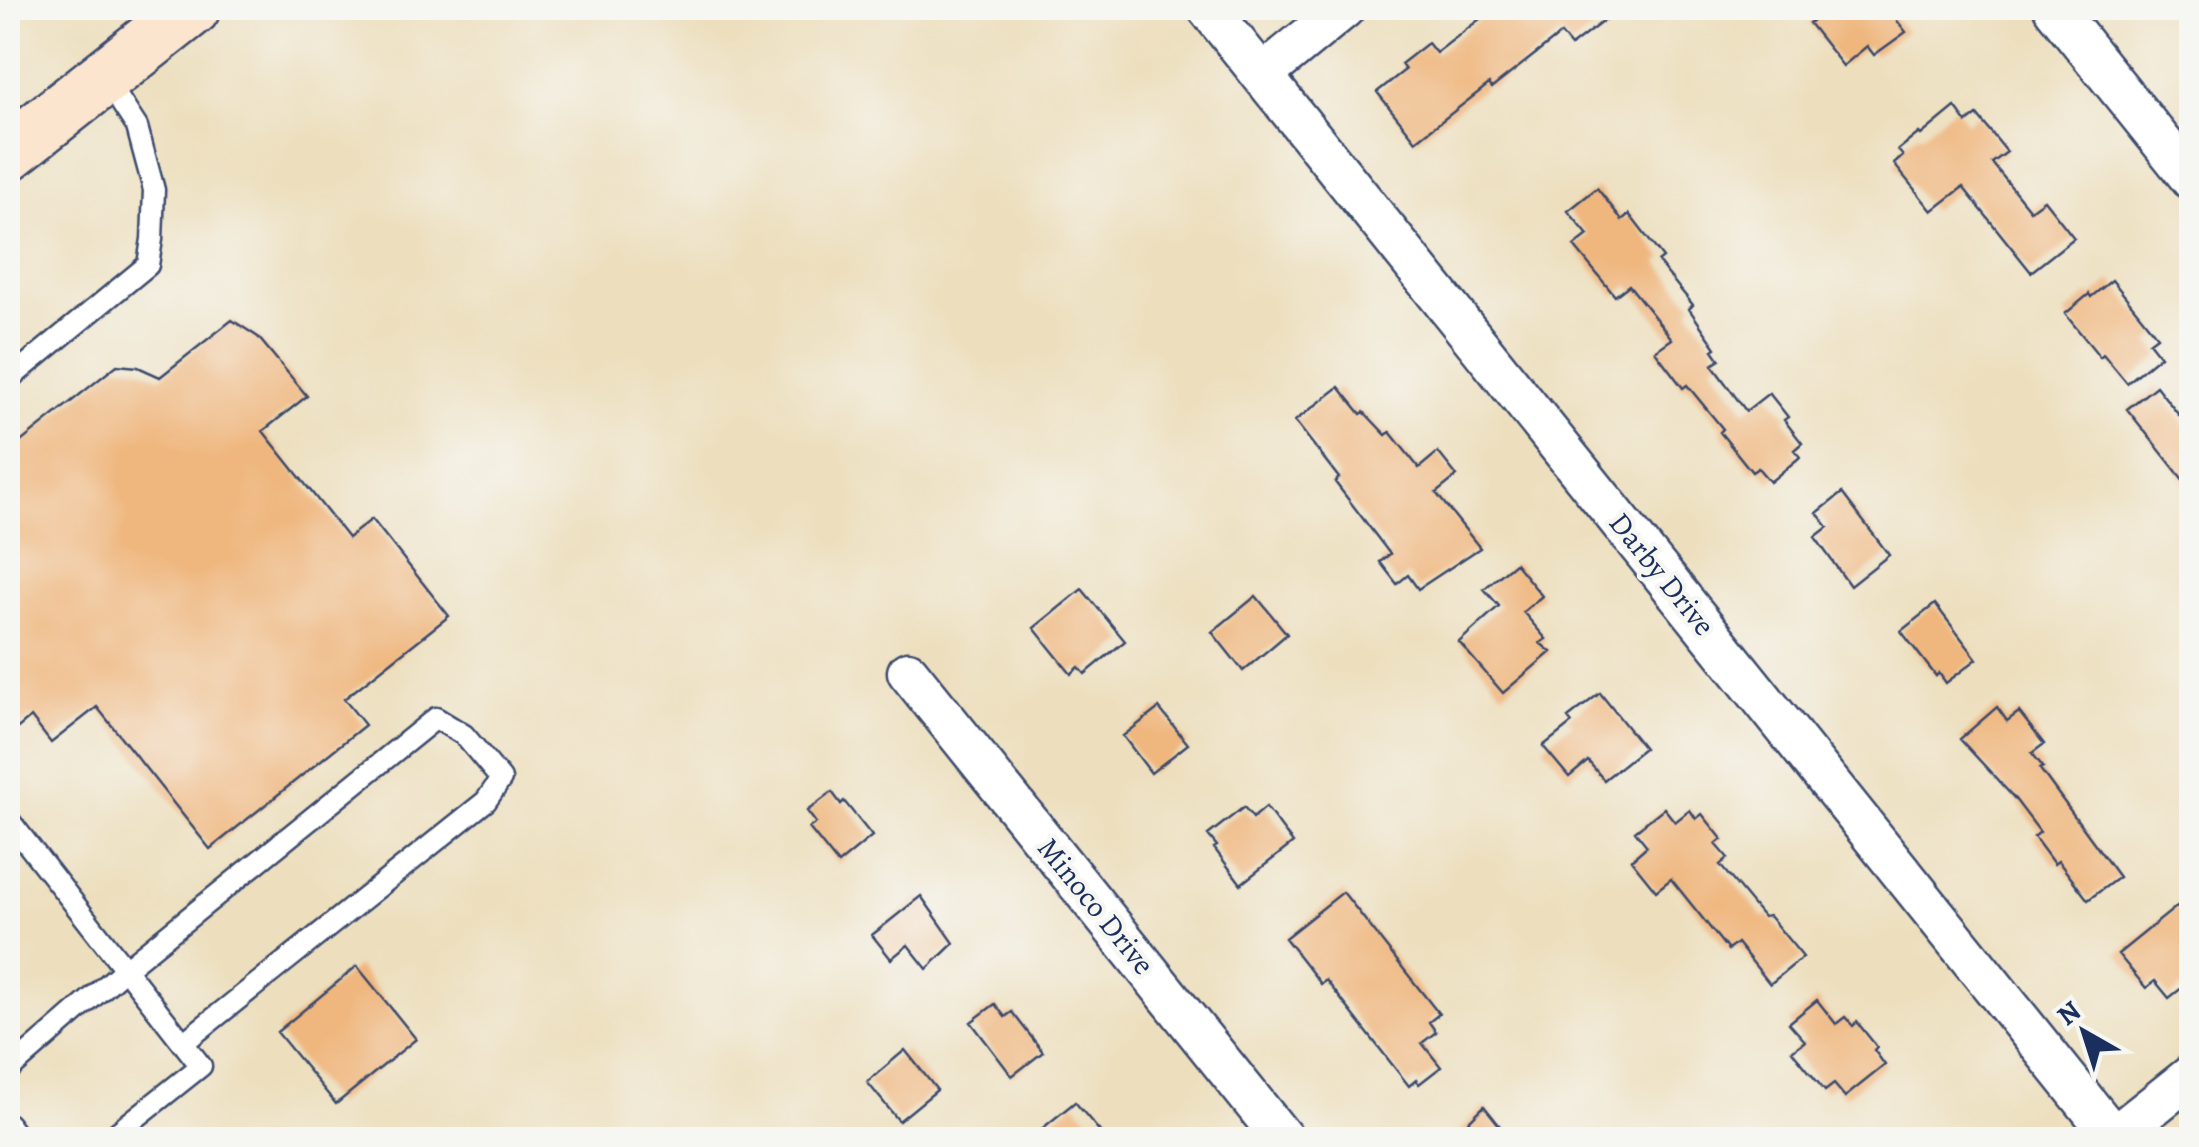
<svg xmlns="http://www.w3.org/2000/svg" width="2199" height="1147" font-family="Alegreya,serif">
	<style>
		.building { fill: #efb67d }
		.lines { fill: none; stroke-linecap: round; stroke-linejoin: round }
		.service-casing { stroke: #3a496c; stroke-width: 25 }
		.minor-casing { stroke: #3a496c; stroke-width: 45 }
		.secondary-casing { stroke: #3a496c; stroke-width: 60 }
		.service { stroke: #fff; stroke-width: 20 }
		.minor { stroke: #fff; stroke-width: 40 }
		.secondary { stroke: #fce5cf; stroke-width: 55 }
		.labels { text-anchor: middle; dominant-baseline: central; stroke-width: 9; stroke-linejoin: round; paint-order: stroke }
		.street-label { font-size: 30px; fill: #1b2f5e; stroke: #f6f6f2 }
	</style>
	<rect width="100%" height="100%" fill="#f6f6f2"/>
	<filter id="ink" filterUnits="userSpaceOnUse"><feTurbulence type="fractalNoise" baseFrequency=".01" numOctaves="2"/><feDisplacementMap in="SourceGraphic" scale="20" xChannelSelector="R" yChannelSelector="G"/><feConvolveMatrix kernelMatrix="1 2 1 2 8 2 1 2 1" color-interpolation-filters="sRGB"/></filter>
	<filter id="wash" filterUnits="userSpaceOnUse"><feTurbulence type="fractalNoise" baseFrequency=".0048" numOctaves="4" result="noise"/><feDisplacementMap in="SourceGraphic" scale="40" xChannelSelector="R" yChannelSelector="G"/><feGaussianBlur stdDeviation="2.25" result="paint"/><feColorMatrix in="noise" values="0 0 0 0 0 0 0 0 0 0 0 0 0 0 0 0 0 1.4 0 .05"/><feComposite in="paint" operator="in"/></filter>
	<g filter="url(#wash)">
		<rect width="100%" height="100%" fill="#eddfbe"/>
		<g id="blocks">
			<path class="building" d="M 1494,8 L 1620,8 L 1571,46 L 1561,34 L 1492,88 L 1489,84 L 1416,141 L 1377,92 L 1405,70 L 1401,64 L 1428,43 L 1436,53 Z
				M 1829,8 L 1887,8 L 1906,32 L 1874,55 L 1867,46 L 1843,66 L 1809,23 Z
				M 1955,107 L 1967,123 L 1977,115 L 2007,152 L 1992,163 L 2030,210 L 2044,200 L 2074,238 L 2031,272 L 1963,187 L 1932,211 L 1894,164 L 1903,156 L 1898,150 L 1919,133 L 1921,135 Z
				M 1597,188 L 1622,220 L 1629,214 L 1663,258 L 1658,262 L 1693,305 L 1689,309 L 1716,348 L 1713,350 L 1720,360 L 1712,365 L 1746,411 L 1769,393 L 1788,417 L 1784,420 L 1802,443 L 1794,450 L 1800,457 L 1770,482 L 1758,468 L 1752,472 L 1720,432 L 1723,429 L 1687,385 L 1683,388 L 1655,351 L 1672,339 L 1629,285 L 1615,296 L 1574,246 L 1588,235 L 1568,211 Z
				M 2112,280 L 2157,336 L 2149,342 L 2160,356 L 2127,383 L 2103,354 L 2100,357 L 2065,314 L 2089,294 L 2091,297 Z
				M 232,320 L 258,337 L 307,396 L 263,431 L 348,538 L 372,519 L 449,616 L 344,699 L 365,725 L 210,849 L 97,707 L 51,743 L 31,717 L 8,736 L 8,452 L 117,365 L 138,367 L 160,377 Z
				M 2156,386 L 2192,432 L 2192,491 L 2127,409 Z
				M 1339,387 L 1361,414 L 1364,412 L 1386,435 L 1390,432 L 1419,468 L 1438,452 L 1457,476 L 1436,493 L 1480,548 L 1418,589 L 1408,575 L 1397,584 L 1380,562 L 1390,554 L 1335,482 L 1339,478 L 1295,421 Z
				M 1842,493 L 1889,555 L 1850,586 L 1815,537 L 1828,527 L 1817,513 Z
				M 1515,563 L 1542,596 L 1523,612 L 1546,639 L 1540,643 L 1551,652 L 1503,693 L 1459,642 L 1499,606 L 1484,589 Z
				M 1082,589 L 1125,641 L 1085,674 L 1079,667 L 1071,674 L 1034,628 Z
				M 1256,596 L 1287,634 L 1243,671 L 1212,632 Z
				M 1935,604 L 1977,659 L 1946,683 L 1939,673 L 1936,676 L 1901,631 Z
				M 1600,693 L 1644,748 L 1604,780 L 1588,761 L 1569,777 L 1543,746 L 1572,723 L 1568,718 Z
				M 1997,707 L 2007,721 L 2019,712 L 2044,744 L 2032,753 L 2043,767 L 2040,769 L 2119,877 L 2088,900 L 2058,861 L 2054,864 L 2034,837 L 2040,832 L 2015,799 L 1960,739 Z
				M 1159,708 L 1188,744 L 1151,773 L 1123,736 Z
				M 832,792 L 841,804 L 844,801 L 872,836 L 838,864 L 809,828 L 816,823 L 807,811 Z
				M 1244,807 L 1253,818 L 1266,807 L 1293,843 L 1241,884 L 1214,848 L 1217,846 L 1208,835 Z
				M 1664,808 L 1675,822 L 1690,810 L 1696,819 L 1702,814 L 1722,839 L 1716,844 L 1728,858 L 1720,865 L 1763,917 L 1769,916 L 1803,957 L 1770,984 L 1737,943 L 1728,950 L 1671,879 L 1656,891 L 1631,860 L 1647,846 L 1635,831 Z
				M 1343,892 L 1439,1014 L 1429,1022 L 1436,1032 L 1422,1043 L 1441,1067 L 1419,1084 L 1416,1080 L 1409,1086 L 1326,980 L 1321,984 L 1285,938 Z
				M 2192,894 L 2192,980 L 2169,998 L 2155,981 L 2146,988 L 2118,954 Z
				M 921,896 L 954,943 L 927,969 L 908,945 L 891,959 L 872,935 Z
				M 357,966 L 416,1039 L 336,1104 L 277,1032 Z
				M 1817,1000 L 1836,1024 L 1845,1017 L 1853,1026 L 1857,1022 L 1877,1047 L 1874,1050 L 1885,1065 L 1845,1097 L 1834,1084 L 1825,1091 L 1792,1051 L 1805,1041 L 1789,1023 Z
				M 995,1004 L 1005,1017 L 1012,1012 L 1043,1052 L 1012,1076 L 971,1022 Z
				M 905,1050 L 937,1090 L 899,1121 L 867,1082 Z
				M 1075,1102 L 1107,1140 L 1028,1140 Z
				M 1484,1106 L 1511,1140 L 1450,1140 Z"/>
		</g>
	</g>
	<g filter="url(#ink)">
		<use href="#blocks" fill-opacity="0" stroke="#3a496c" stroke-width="2.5"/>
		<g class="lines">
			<g class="service-casing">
				<path id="service" d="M 8,380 L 148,265 L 152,239 L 154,190 L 137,127 L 107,81
					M 8,819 L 183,1043 L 486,801 L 501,779 L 464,735 L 436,718 L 124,970 L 8,1071
					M 8,1124 L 20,1140
					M 108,1140 L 201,1066 L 183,1043"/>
			</g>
			<g class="minor-casing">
				<path id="minor" d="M 1208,8 L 2116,1140
					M 2054,8 L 2192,180
					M 1262,75 L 1344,8
					M 908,672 L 1284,1140
					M 2110,1140 L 2192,1075"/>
			</g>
			<g class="secondary-casing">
				<path id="secondary" d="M 8,153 L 192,8"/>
			</g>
			<use href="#service" class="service"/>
			<use href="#minor" class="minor"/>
			<use href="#secondary" class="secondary"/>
		</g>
	</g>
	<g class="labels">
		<g class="street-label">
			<text transform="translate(1662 574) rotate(51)">Darby Drive</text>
			<text transform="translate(1096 906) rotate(51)">Minoco Drive</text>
		</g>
	</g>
	<rect width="2199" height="1147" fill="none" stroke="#f6f6f2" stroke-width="40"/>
	<g transform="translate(2084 1032) rotate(321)" stroke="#f6f6f2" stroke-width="8" paint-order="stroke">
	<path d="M0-8L18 38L0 25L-18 38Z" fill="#1b2f5e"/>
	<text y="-15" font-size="28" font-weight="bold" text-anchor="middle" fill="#1b2f5e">N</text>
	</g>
</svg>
